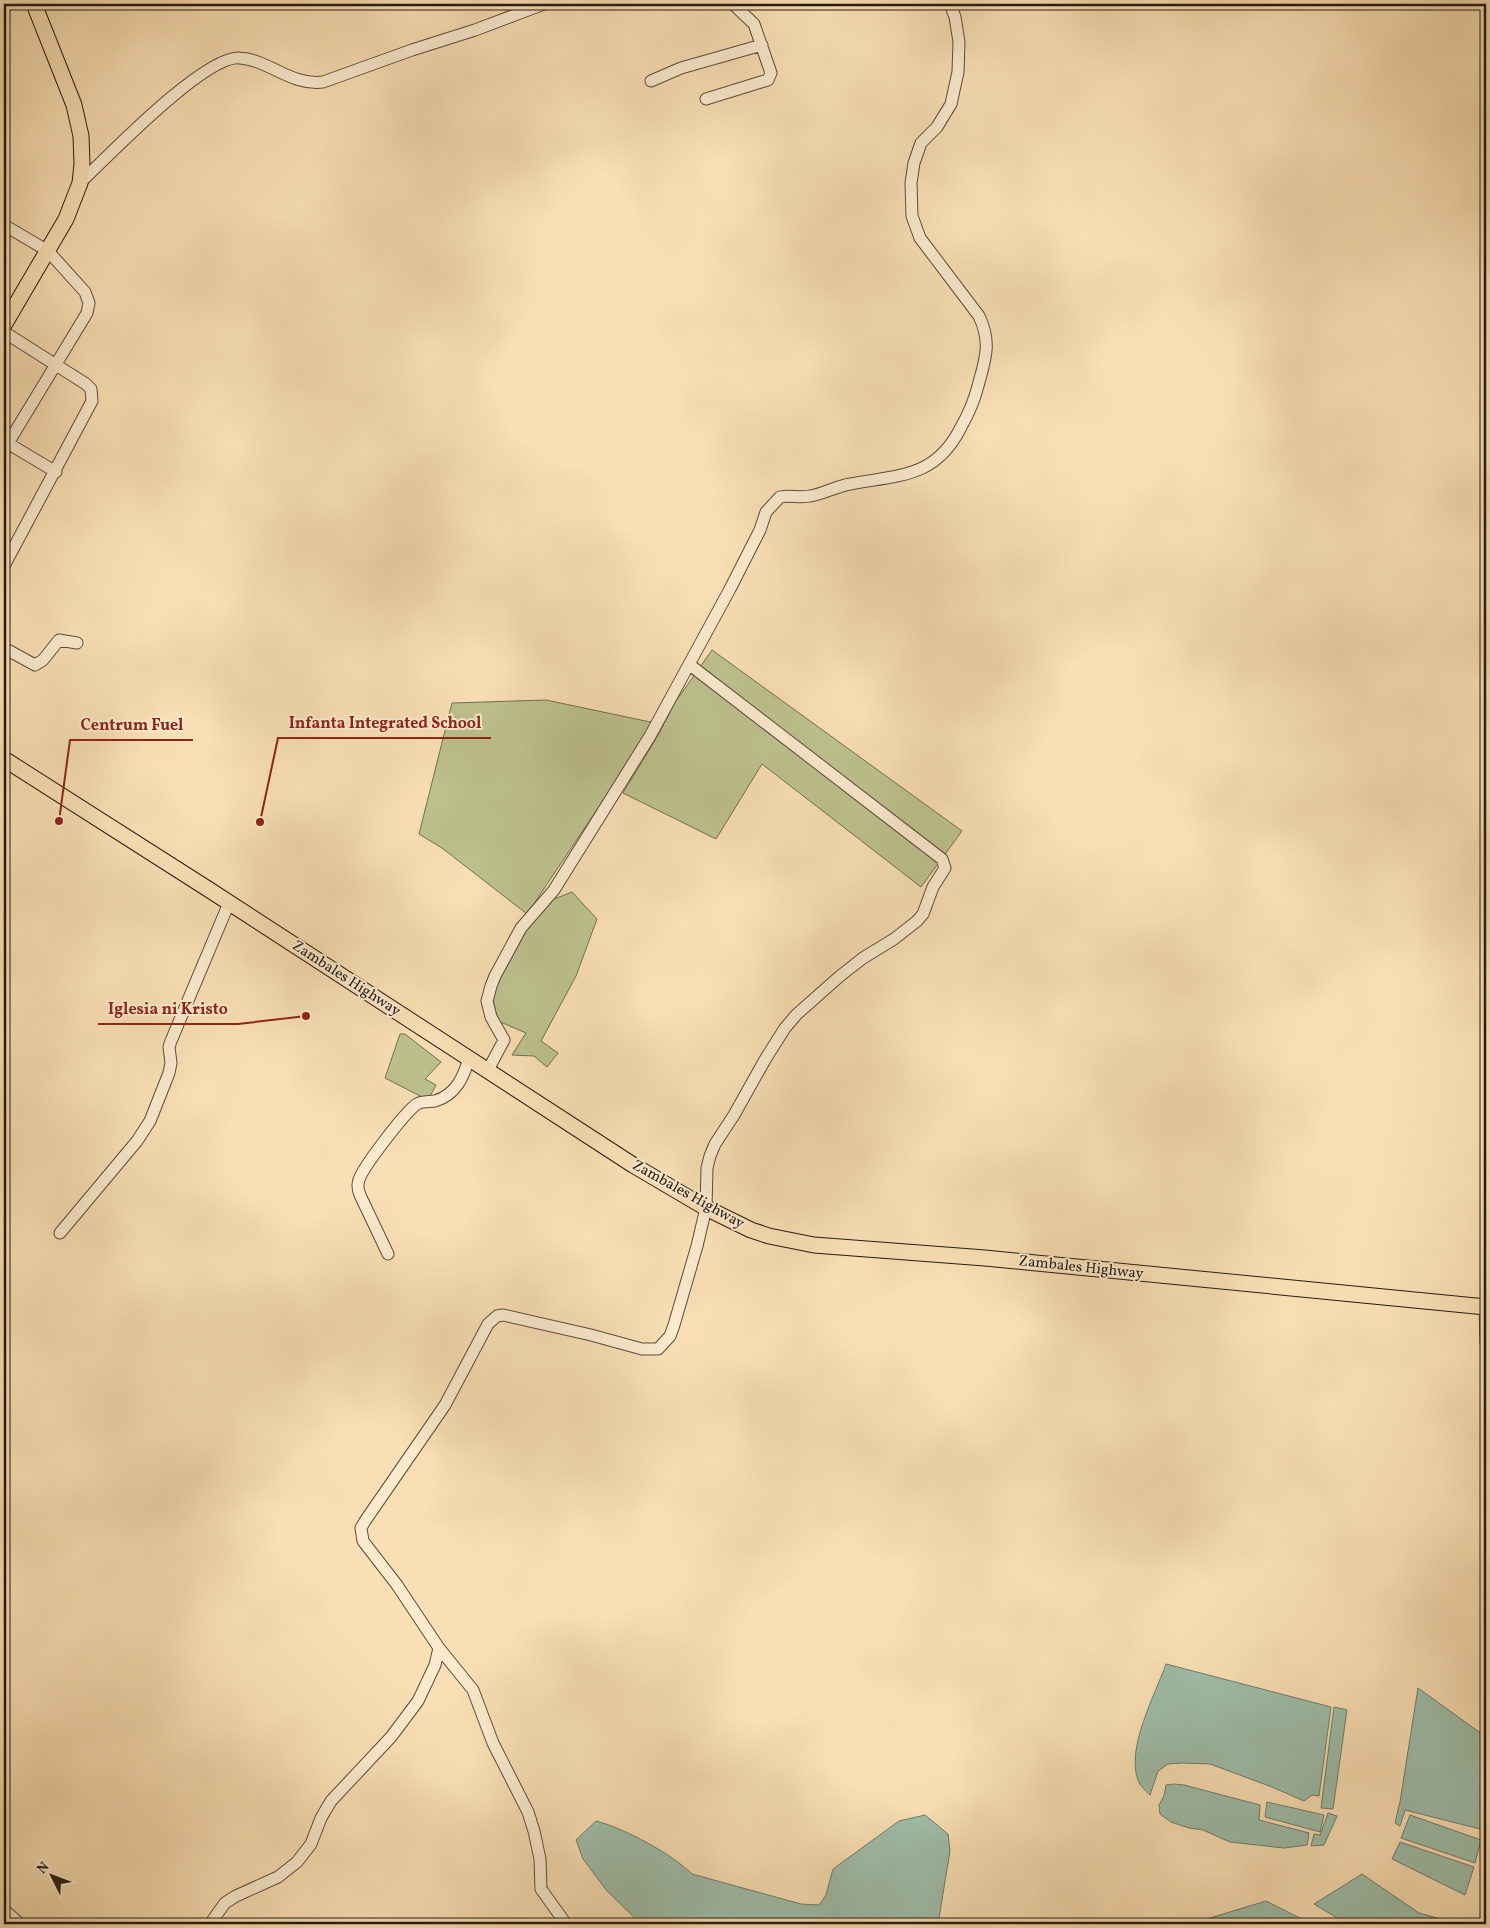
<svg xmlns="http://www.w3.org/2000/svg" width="1490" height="1928" font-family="Vollkorn,serif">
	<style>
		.green { fill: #bdc28e; stroke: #726e50 }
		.water { fill: #9ebda9; stroke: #6e7c6d }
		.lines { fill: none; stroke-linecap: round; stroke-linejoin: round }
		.minor-casing { stroke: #5c4b3b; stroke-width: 13 }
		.major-casing { stroke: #271a13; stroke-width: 17 }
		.minor { stroke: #fbeace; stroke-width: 11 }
		.major { stroke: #f9dfb4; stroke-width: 15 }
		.labels { text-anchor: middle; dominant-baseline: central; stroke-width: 4; stroke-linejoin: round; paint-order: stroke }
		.street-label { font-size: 15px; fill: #271a13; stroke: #fbeace }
		.leader { fill: none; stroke: #8f2418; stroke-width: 2 }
		.callout-dot { fill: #8f2418; stroke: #fbeace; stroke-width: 2 }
		.callout-label { font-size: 16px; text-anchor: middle; font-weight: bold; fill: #8f2418; stroke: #fbeace; stroke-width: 4; stroke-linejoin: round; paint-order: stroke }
	</style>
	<rect width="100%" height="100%" fill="#f9dfb4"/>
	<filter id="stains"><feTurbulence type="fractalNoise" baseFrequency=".004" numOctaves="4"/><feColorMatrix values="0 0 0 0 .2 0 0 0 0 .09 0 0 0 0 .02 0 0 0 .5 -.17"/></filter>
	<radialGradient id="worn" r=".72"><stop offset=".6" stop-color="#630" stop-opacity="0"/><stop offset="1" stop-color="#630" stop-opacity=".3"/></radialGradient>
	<path class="green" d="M 712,650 L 962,831 L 921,887 L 762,764 L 716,839 L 623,793 L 657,737 L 676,701 Z
		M 546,700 L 655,723 L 527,914 L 442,848 L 419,834 L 452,703 Z
		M 572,892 L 597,919 L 576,976 L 541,1041 L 558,1053 L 547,1067 L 534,1056 L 512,1055 L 526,1033 L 498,1021 L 493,1000 L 495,988 L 527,929 L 554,899 Z
		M 400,1034 L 405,1034 L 441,1062 L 425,1079 L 436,1085 L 428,1100 L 385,1078 Z"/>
	<path class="water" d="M 1166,1664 L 1331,1707 L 1319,1796 L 1312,1795 L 1304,1801 L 1272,1787 L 1210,1764 L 1182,1763 L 1168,1764 L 1158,1771 L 1150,1795 C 1146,1791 1140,1786 1138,1780 C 1126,1748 1155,1695 1166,1664 Z
		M 1418,1688 L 1486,1737 L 1486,1801 L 1480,1829 L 1405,1810 L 1400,1826 L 1395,1823 L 1400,1802 Z
		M 1334,1707 L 1347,1710 L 1333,1809 L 1321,1808 Z
		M 1174,1784 L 1184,1785 L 1260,1805 L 1259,1820 L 1309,1833 L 1307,1845 L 1284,1848 L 1230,1842 L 1203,1830 L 1189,1828 L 1171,1822 L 1160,1814 L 1159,1805 L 1164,1796 L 1166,1785 Z
		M 1267,1802 L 1324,1815 L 1320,1832 L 1265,1817 Z
		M 1328,1813 L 1337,1816 L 1324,1845 L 1311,1846 L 1314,1834 L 1320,1835 Z
		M 925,1815 L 948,1834 L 950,1851 L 938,1924 L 641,1924 L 607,1891 L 583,1859 L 576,1840 L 596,1821 C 624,1828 672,1854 692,1874 L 801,1904 L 819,1905 L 826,1895 L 833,1869 L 899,1821 Z
		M 1410,1815 L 1481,1840 L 1475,1863 L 1401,1838 Z
		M 1400,1842 L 1474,1867 L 1465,1895 L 1392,1859 Z
		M 1362,1874 L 1419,1913 L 1459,1924 L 1347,1924 L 1314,1904 Z
		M 1266,1901 L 1312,1924 L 1190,1924 Z"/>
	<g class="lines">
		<g class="minor-casing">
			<path id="minor" d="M 651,81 L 681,68 L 762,45
				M 706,99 L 761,82 L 768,80 L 771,73 L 754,24 L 733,4
				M 80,183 C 107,157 206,54 240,58 C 269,60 291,86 323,82 L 412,50 L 475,30 L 544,4
				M 4,225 L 48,251 L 85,292 L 89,303 L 87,313 L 4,450
				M 4,332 L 86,384 L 91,389 L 92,401 L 4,566
				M 4,441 L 56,472
				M 4,648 L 35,665 L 43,660 L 59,640 L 77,643
				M 488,1070 L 504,1040 L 491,1017 L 487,1001 L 491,986 L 495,976 L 521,928 L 554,890 L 650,736 L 730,589 L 760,530 L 766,512 L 780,497 C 790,495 800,498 810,496 C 821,495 837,486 850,484 C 898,475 935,478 960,429 C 968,415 974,402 978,386 C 985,360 992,343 979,316 L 920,238 L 912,216 L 911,183 L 914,163 L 921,143 L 937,127 L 951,104 L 958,72 L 959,42 L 955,17 L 950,4
				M 60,1233 L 137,1141 L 150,1121 L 169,1073 L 171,1063 L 169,1047 L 171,1041 L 229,903
				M 388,1254 L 360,1195 C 358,1190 357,1185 359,1180 C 362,1168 406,1111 417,1104 C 422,1101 429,1102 435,1101 C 456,1095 464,1076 469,1058
				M 1485,1307 L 1486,1343
				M 439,1648 L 473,1690 L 493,1743 L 528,1812 L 534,1831 L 540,1859 L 541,1889 L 566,1924
				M 4,1910 L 20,1924
				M 210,1924 L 225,1903 L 236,1896 L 278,1877 L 297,1862 L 311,1844 L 321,1818 L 331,1801 L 391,1737 L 418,1701 L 435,1665 L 439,1648 L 397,1585 L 363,1541 L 361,1528 L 365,1521 L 445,1405 L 488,1324 L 497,1316 L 503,1315 L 591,1335 L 642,1349 L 658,1349 L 670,1336 L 674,1325 L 697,1246 L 706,1208 L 707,1168 L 710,1156 L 715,1144 L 734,1115 L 766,1058 L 785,1028 L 797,1014 L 840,976 L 863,958 L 894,939 L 917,921 L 923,914 L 933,887 L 945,868 L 942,859 L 690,665"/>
		</g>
		<g class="major-casing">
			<path id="major" d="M 4,325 L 66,219 L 80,183 L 82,164 L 81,136 L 74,105 L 34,4
				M 4,759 L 208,889 L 633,1165 L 706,1208 L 751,1230 L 769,1236 L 814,1245 L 985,1258 L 1486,1307"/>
		</g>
		<use href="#minor" class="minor"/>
		<use href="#major" class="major"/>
	</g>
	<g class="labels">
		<g class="street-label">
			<text transform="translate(346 979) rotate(33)">Zambales Highway</text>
			<text transform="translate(688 1195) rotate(29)">Zambales Highway</text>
			<text transform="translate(1081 1268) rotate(6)">Zambales Highway</text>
		</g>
	</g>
	<path class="leader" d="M260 822L278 738H491M59 821L70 740H193M306 1016L238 1024H98"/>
	<g class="callout-dot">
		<circle cx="260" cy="822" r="5"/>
		<circle cx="59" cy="821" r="5"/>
		<circle cx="306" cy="1016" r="5"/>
	</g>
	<g class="callout-label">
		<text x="385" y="728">Infanta Integrated School</text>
		<text x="132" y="730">Centrum Fuel</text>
		<text x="168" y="1014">Iglesia ni Kristo</text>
	</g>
	<rect width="1490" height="1928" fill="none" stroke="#f9dfb4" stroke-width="20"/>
	<rect x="5" y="5" width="1480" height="1918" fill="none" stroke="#271a13" stroke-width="2.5"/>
	<rect x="10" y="10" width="1470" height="1908" fill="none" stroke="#271a13"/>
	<g transform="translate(52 1876) rotate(312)" stroke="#fbeace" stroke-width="4" paint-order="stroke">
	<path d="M0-4L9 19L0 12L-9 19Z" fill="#271a13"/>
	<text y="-8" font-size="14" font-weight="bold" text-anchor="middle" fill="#271a13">N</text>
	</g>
	<rect width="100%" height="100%" filter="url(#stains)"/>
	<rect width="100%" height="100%" fill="url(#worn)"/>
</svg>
